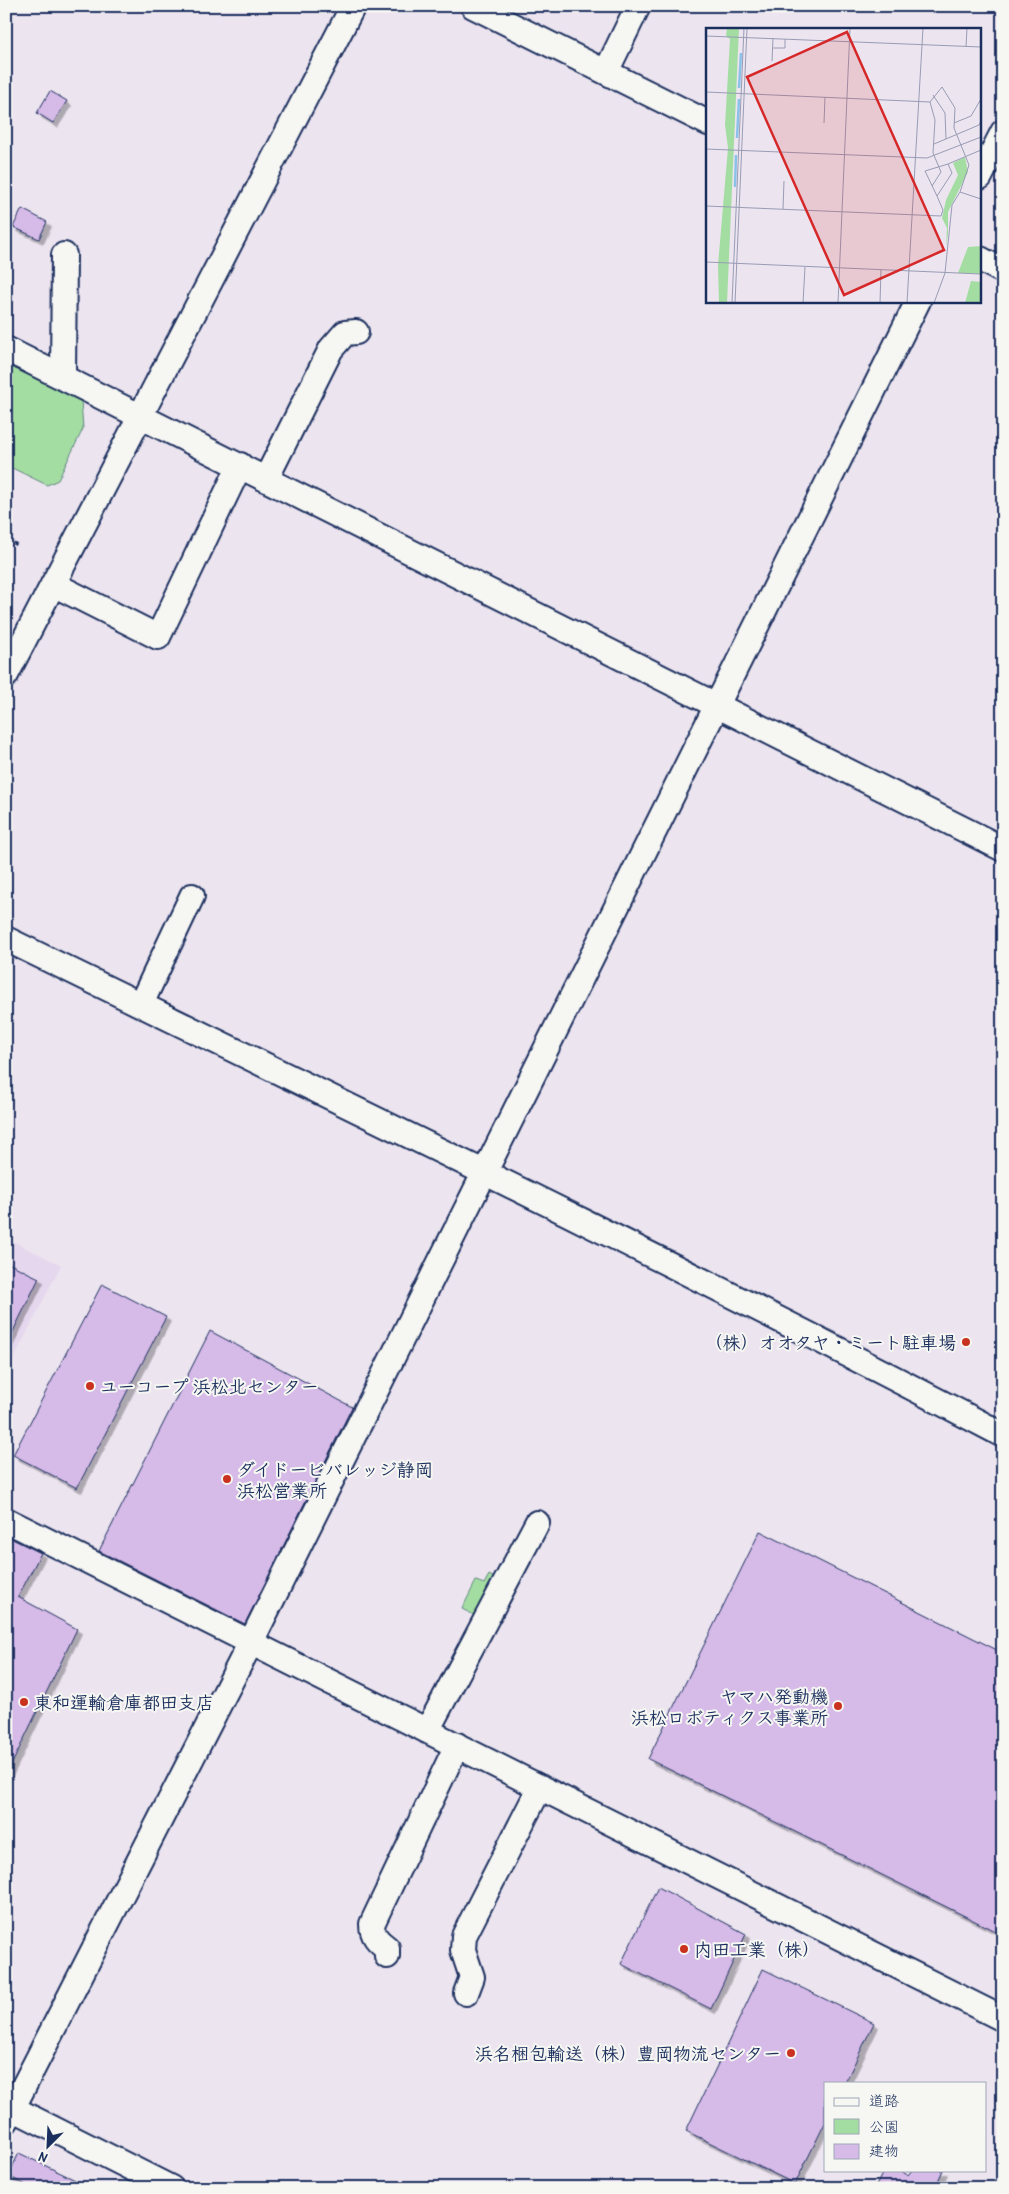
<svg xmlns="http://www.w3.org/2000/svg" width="1009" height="2194" font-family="'Patrick Hand','Klee One',sans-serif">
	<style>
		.built { fill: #e5d7ed }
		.green { fill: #a4dda2; stroke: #608680 }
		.building { fill: #d6bae8; stroke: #1b2f5e; filter: url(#shadow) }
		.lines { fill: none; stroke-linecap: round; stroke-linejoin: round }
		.minor-casing { stroke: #1b2f5e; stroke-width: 28 }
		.path { stroke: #1b2f5e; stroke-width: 3; stroke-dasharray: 4 4; stroke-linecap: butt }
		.minor { stroke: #f6f6f2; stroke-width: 24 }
		.poi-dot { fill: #c8321e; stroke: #f6f6f2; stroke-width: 2 }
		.labels { text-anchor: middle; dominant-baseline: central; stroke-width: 4; stroke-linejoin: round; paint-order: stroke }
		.poi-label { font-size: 18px; font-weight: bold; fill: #1b2f5e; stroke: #f6f6f2; text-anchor: start }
		.inset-river { fill: none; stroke: #8bc2e9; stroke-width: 2.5 }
		.inset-road { fill: none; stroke: #989cb5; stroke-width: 1 }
		.view { fill: #d62828; fill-opacity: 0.15; stroke: #d62828; stroke-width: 2.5 }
		.inset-edge { fill: none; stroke: #1b2f5e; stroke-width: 2.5 }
	</style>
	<defs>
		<filter id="shadow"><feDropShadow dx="4.5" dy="4.5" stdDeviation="0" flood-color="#0004"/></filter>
	</defs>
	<rect width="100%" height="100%" fill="#ece4ef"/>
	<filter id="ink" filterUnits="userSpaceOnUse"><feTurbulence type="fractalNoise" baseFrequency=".02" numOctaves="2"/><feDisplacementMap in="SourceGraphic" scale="10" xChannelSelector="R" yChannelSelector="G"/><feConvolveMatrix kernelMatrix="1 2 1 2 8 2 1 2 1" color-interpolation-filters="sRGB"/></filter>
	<g filter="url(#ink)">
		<path class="built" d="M 6,1238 L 61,1265 L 6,1374 Z"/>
		<path class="green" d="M 6,362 L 81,400 L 83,429 L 58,480 L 47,485 L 6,465 Z
			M 489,1575 L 502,1582 L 482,1619 L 462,1609 L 476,1581 L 484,1584 Z"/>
		<path class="building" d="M 50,91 L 67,101 L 53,123 L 37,113 Z
			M 22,209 L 47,222 L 39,239 L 13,227 Z
			M 6,1262 L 39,1278 L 6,1346 Z
			M 102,1284 L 166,1317 L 77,1488 L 13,1455 Z
			M 210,1331 L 352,1407 L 245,1624 L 99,1551 Z
			M 760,1531 L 1003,1653 L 1003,1935 L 648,1759 Z
			M 6,1536 L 41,1553 L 18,1597 L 77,1629 L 6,1776 Z
			M 658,1887 L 746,1934 L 711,2009 L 621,1964 Z
			M 763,1969 L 874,2023 L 845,2083 L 825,2083 L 825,2123 L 795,2184 L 686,2131 Z
			M 19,2153 L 92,2188 L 32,2188 L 8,2176 Z
			M 884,2170 L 898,2170 L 908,2175 L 912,2170 L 943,2170 L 935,2188 L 875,2188 Z"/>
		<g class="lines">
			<g class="minor-casing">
				<path id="minor" d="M 473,6 L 708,123
					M 606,72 L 638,6
					M 980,177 L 1003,132
					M 980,259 L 1003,271
					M 6,349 L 1003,849
					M 63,377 L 64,255
					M 266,479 L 331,349 L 345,333 L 356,332
					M 53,584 L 158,637 L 240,465
					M 6,675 L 353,6
					M 6,939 C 340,1102 674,1262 1003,1435
					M 141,1004 L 192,896
					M 6,1520 L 1003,2019
					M 427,1731 L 537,1523
					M 387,1956 L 387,1948 C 378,1941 372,1936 372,1924 L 457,1745
					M 466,1993 L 472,1977 L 463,1950 L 464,1936 L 540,1787
					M 6,2105 L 171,2188
					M 6,2121 L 251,1642 L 918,301"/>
			</g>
			<path class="path" d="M 6,539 L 19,546"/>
			<use href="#minor" class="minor"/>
		</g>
	</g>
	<g class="poi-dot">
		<circle cx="966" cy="1342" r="5"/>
		<circle cx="90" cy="1386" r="5"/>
		<circle cx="227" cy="1479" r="5"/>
		<circle cx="24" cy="1702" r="5"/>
		<circle cx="838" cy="1706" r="5"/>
		<circle cx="684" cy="1949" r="5"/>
		<circle cx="791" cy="2053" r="5"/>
	</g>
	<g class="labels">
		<g class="poi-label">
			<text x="956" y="1342" text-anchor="end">（株）オオタヤ・ミート駐車場</text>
			<text x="100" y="1386">ユーコープ 浜松北センター</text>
			<text x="237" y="1469">ダイドービバレッジ静岡<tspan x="237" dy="21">浜松営業所</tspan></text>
			<text x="828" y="1696" text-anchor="end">ヤマハ発動機<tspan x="828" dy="21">浜松ロボティクス事業所</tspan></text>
			<text x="34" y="1702">東和運輸倉庫都田支店</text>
			<text x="694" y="1949">内田工業（株）</text>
			<text x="781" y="2053" text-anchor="end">浜名梱包輸送（株）豊岡物流センター</text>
		</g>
	</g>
	<g transform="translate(706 28)">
		<rect width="275" height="275" fill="#ece4ef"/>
		<path d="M 21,0 L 33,0 L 21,275 L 13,275 L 12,237 L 22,120 L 19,97 L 24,11 L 20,8 ZM 259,129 L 262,144 L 242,184 L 242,206 L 240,219 L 241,200 L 236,190 L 240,172 L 252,147 L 247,135 ZM 275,218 L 275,246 L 252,245 L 262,219 ZM 265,253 L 275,254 L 275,275 L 259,275 Z" fill="#a4dda2"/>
		<path class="inset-river" d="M 33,60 L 35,25M 31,110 L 33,71M 29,159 L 30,127"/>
		<path class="inset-road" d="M 0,8 L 275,19M 260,19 L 261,0M 67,20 L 79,20 L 79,11M 66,33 L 67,10M 0,64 L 224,74M 227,67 L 239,85 L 240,111M 118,95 L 119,69M 248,95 L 265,88 L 275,71M 228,116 L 273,97 L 275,93M 0,121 L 221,130 L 275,109M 226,158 L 235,144 L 227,125 L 229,92 L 224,74 L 236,59 L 249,80 L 248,100 L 263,137 L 254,164M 231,168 L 219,143 L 242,136M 0,178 L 235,188 L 237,182 L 231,168 L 246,145 L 242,136 L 275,122M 77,181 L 78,153M 0,234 L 275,246M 26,275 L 38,0M 29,275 L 41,0M 97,275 L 99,239M 132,275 L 144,0M 174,275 L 175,242M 201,275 L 217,0M 228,275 L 239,245 L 246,177 L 254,164 L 275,171"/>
		<path class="view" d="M 141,4 L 238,222 L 138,267 L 41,49 Z"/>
		<rect width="275" height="275" class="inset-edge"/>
	</g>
	<rect width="1009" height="2194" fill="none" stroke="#f6f6f2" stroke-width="25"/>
	<rect x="12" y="12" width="984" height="2169" fill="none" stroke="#1b2f5e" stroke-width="2" filter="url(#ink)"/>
	<rect x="824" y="2082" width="162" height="90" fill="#f6f6f2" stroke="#9ea6b7"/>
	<rect x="834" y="2098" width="25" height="8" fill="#f6f6f2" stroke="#9ea6b7"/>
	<text x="869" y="2106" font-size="15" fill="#1b2f5e">道路</text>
	<rect x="834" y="2119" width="25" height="15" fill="#a4dda2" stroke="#9ea6b7"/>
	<text x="869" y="2132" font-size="15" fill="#1b2f5e">公園</text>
	<rect x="834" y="2144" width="25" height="15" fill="#d6bae8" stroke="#9ea6b7"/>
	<text x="869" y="2156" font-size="15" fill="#1b2f5e">建物</text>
	<g transform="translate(48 2146) rotate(204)" stroke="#f6f6f2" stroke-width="4" paint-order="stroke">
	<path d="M0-4L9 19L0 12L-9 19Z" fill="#1b2f5e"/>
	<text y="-8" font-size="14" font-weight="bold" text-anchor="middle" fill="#1b2f5e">N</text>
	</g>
</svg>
